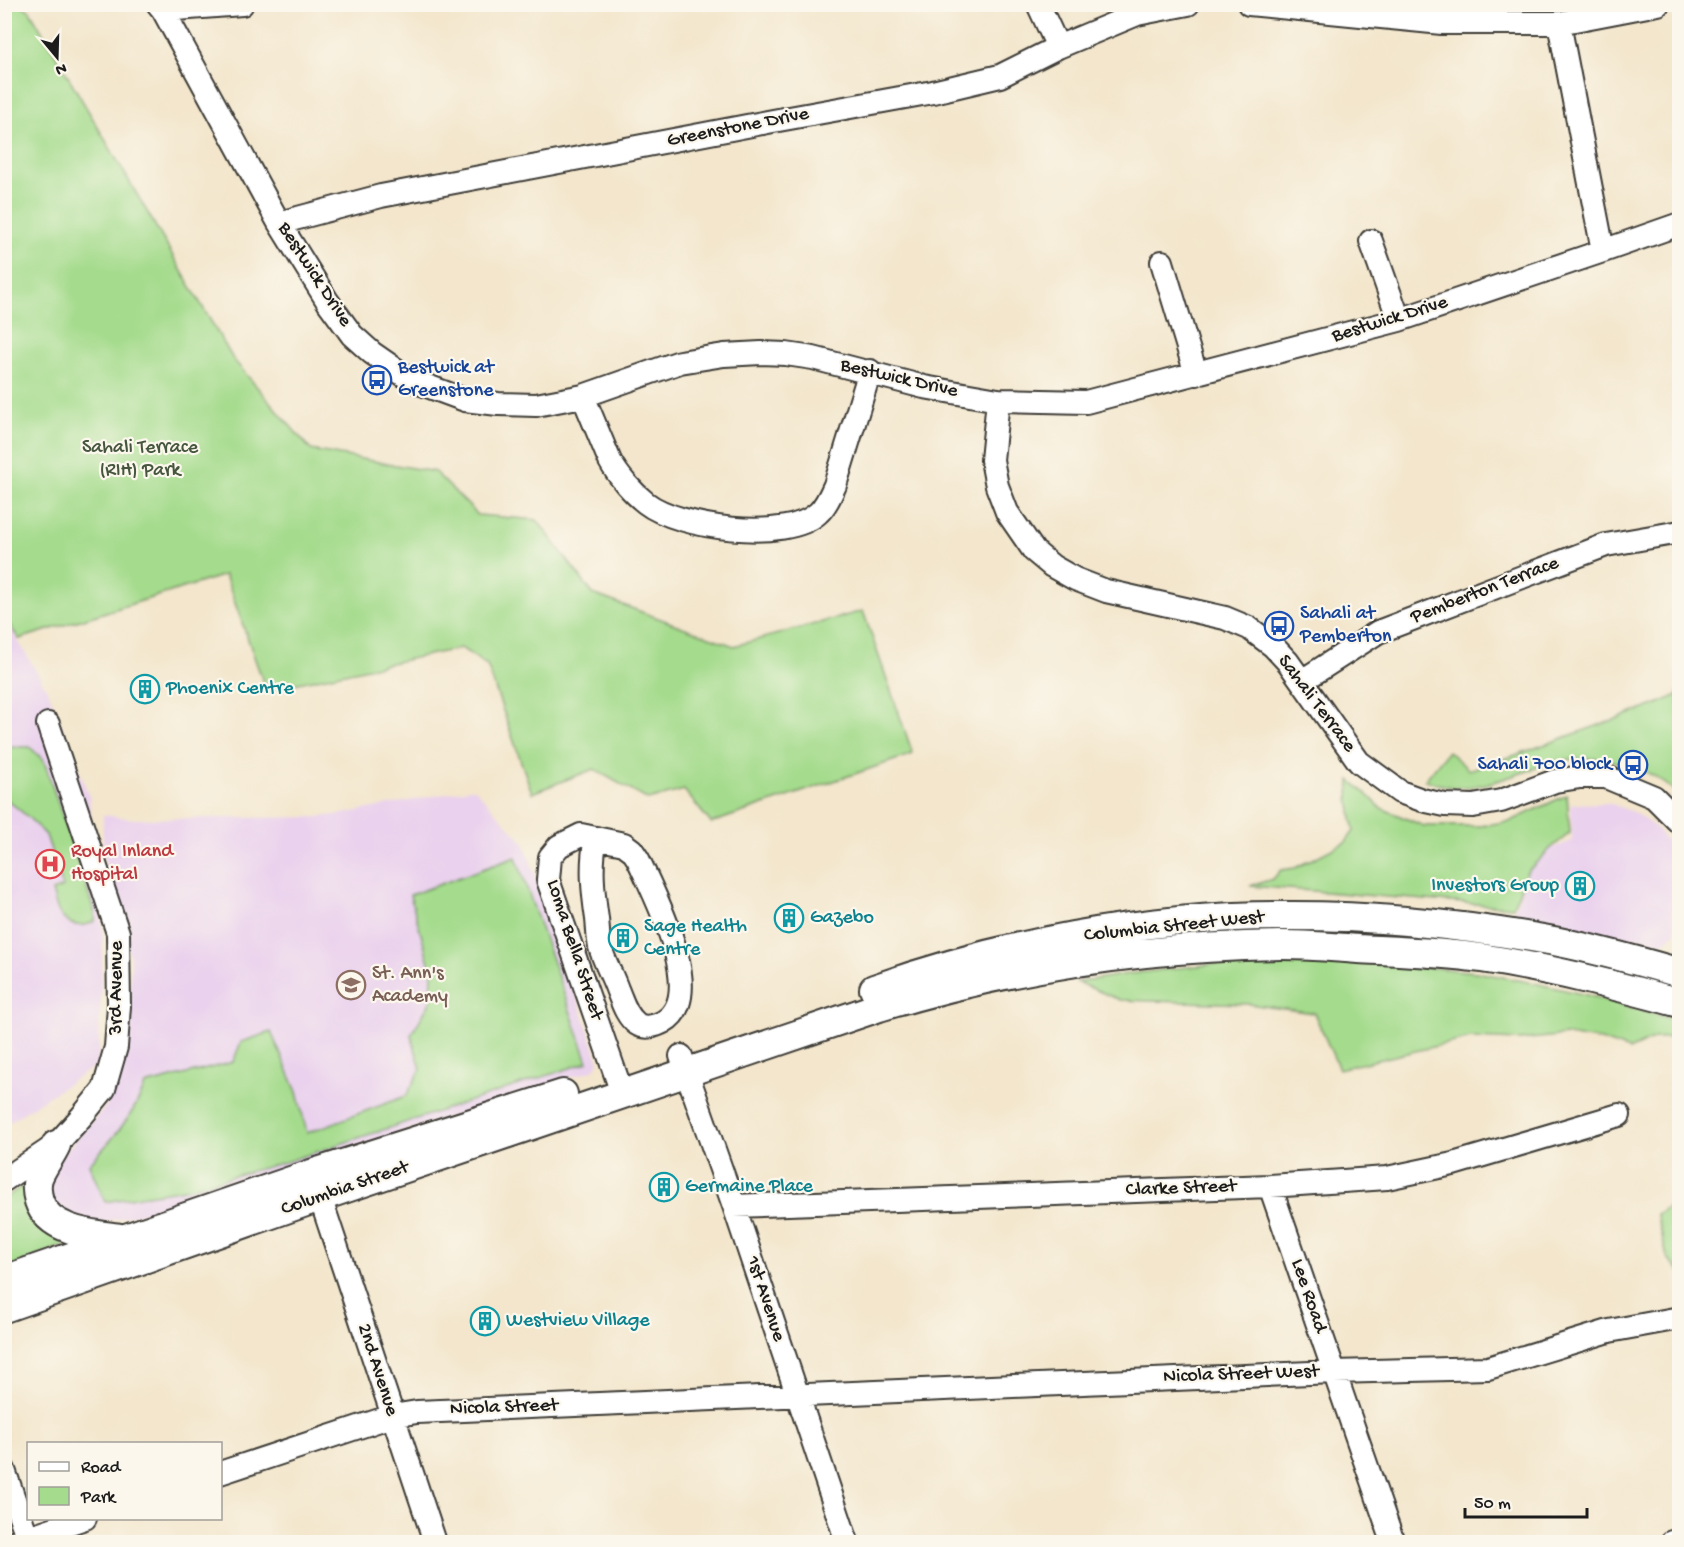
<svg xmlns="http://www.w3.org/2000/svg" width="1684" height="1547" font-family="'Gochi Hand',sans-serif">
	<style>
		.built { fill: #ead1ed }
		.green { fill: #a4db8c; stroke: #607c54; stroke-width: 1.5 }
		.lines { fill: none; stroke-linecap: round; stroke-linejoin: round }
		.minor-casing { stroke: #3c3a36; stroke-width: 26 }
		.major-casing { stroke: #3c3a36; stroke-width: 32 }
		.minor { stroke: #fff; stroke-width: 22 }
		.major { stroke: #fff; stroke-width: 28 }
		.labels { text-anchor: middle; dominant-baseline: central; stroke-width: 4.5; stroke-linejoin: round; paint-order: stroke }
		.street-label { font-size: 20px; fill: #1c1c1c; stroke: #fbf7ec }
		.transit-label { font-size: 20px; fill: #164399; stroke: #fbf7ec; text-anchor: start }
		.park-label { font-size: 20px; fill: #45553e; stroke: #fbf7ec }
		.culture-label { font-size: 20px; fill: #0d838f; stroke: #fbf7ec; text-anchor: start }
		.health-label { font-size: 20px; fill: #be3a42; stroke: #fbf7ec; text-anchor: start }
		.education-label { font-size: 20px; fill: #785e54; stroke: #fbf7ec; text-anchor: start }
	</style>
	<rect width="100%" height="100%" fill="#fbf7ec"/>
	<filter id="ink" filterUnits="userSpaceOnUse"><feTurbulence type="fractalNoise" baseFrequency=".0167" numOctaves="2"/><feDisplacementMap in="SourceGraphic" scale="12" xChannelSelector="R" yChannelSelector="G"/><feConvolveMatrix kernelMatrix="1 2 1 2 8 2 1 2 1" color-interpolation-filters="sRGB"/></filter>
	<filter id="wash" filterUnits="userSpaceOnUse"><feTurbulence type="fractalNoise" baseFrequency=".008" numOctaves="4" result="noise"/><feDisplacementMap in="SourceGraphic" scale="24" xChannelSelector="R" yChannelSelector="G"/><feGaussianBlur stdDeviation="1.35" result="paint"/><feColorMatrix in="noise" values="0 0 0 0 0 0 0 0 0 0 0 0 0 0 0 0 0 1.4 0 .05"/><feComposite in="paint" operator="in"/></filter>
	<g filter="url(#wash)">
		<rect width="100%" height="100%" fill="#f3e6cc"/>
		<path class="built" d="M 4,617 L 49,693 L 89,796 L 103,932 L 98,1064 L 5,1125 Z
			M 469,789 L 475,789 L 524,843 L 599,1062 L 593,1070 L 183,1204 L 84,1226 L 45,1198 L 56,1162 L 107,1105 L 128,1042 L 131,961 L 116,898 L 103,856 L 103,815 L 134,819 L 319,817 L 343,814 Z
			M 1609,803 L 1633,812 L 1655,827 L 1675,852 L 1679,866 L 1680,903 L 1675,934 L 1653,949 L 1513,915 L 1527,872 L 1550,849 L 1572,841 L 1571,804 Z"/>
		<path class="green" d="M 22,5 L 30,11 L 233,359 L 311,450 L 435,472 L 478,515 L 537,520 L 593,594 L 734,646 L 863,611 L 913,754 L 711,823 L 684,790 L 648,800 L 594,769 L 532,793 L 487,665 L 461,648 L 266,690 L 225,575 L 19,639 L 4,617 L 4,5 Z
			M 1679,688 L 1679,796 C 1651,765 1599,753 1559,761 C 1550,762 1541,766 1533,769 C 1506,778 1480,789 1452,787 C 1443,786 1433,782 1425,780 L 1448,751 L 1469,770 L 1510,757 L 1655,705 L 1678,695 Z
			M 5,747 L 30,747 L 44,761 L 95,913 L 95,921 C 83,928 68,927 60,914 C 56,908 54,898 52,891 L 63,887 L 46,835 L 28,817 L 5,798 Z
			M 1350,780 L 1367,794 L 1381,808 L 1424,826 L 1480,826 L 1511,821 L 1567,795 L 1570,833 L 1550,849 L 1527,872 L 1513,907 L 1250,886 L 1273,879 L 1281,870 L 1295,868 L 1346,842 L 1354,831 L 1349,799 Z
			M 516,857 L 588,1062 L 289,1161 L 190,1188 L 105,1202 L 89,1164 C 111,1141 134,1116 145,1085 L 233,1062 L 241,1042 L 271,1032 L 297,1092 L 307,1133 L 406,1096 L 421,1069 L 411,1035 L 431,1001 L 432,973 L 410,895 Z
			M 1364,959 L 1413,966 L 1476,972 L 1534,983 L 1591,996 L 1679,1021 L 1679,1037 L 1655,1038 L 1629,1050 L 1603,1041 L 1567,1035 L 1520,1040 L 1471,1038 L 1339,1069 L 1314,1013 L 1248,1004 L 1120,1000 L 1077,982 L 1128,974 L 1222,963 Z
			M 29,1181 L 80,1239 L 5,1269 L 4,1199 Z
			M 1679,1200 L 1679,1271 L 1667,1257 L 1657,1215 Z"/>
	</g>
	<g filter="url(#ink)">
		<g class="lines">
			<g class="minor-casing">
				<path id="minor" d="M 158,4 L 163,10 L 279,223 L 328,302 L 352,335 L 372,353 L 411,380 L 465,400 L 498,404 L 536,405 L 583,396 L 680,362 L 724,355 L 761,353 L 786,354 L 813,358 L 924,387 L 998,400 L 1086,402 L 1399,320 L 1603,251 L 1559,23
					M 1038,4 L 1058,47
					M 1249,4 L 1442,23 L 1559,23 L 1658,4
					M 163,10 L 242,4
					M 279,223 L 381,196 L 773,121 L 933,92 L 1000,76 L 1058,47 L 1137,14 L 1188,4
					M 1371,241 L 1399,320
					M 1603,251 L 1680,224
					M 1162,262 L 1196,374
					M 583,396 L 610,461 C 618,476 633,493 646,503 C 678,528 787,543 818,513 C 826,506 831,494 835,485 L 870,371
					M 998,400 L 992,460 L 997,486 L 1007,512 L 1034,551 L 1052,566 L 1075,579 L 1106,591 L 1225,618 L 1249,628 L 1273,646 L 1288,662 L 1359,762 L 1400,792 L 1422,800 L 1445,805 L 1473,806 L 1501,801 L 1555,781 L 1580,777 L 1606,777 L 1654,797 L 1680,823
					M 1302,681 L 1378,632 L 1606,545 L 1680,532
					M 596,838 C 590,865 593,892 597,919 C 598,928 598,938 600,947 C 604,961 612,975 617,989 C 622,1001 626,1016 637,1024 C 645,1029 656,1026 663,1022 C 709,997 653,892 638,859 L 632,850 L 624,844 L 581,835 L 559,846 L 550,857 L 548,880 L 622,1093
					M 681,1056 L 734,1206 L 847,1542
					M 4,1180 L 56,1145 L 82,1116 L 104,1089 L 116,1047 L 119,1006 L 118,933 L 48,724
					M 1270,1186 L 1393,1542
					M 320,1197 L 435,1542
					M 734,1206 L 1270,1186 L 1387,1178 L 1453,1164 L 1619,1115
					M 4,1470 L 29,1542
					M 220,1473 L 392,1416 L 417,1412 L 1334,1372 L 1488,1368 L 1609,1331 L 1680,1318
					M 13,1542 L 85,1518
					M 1672,1542 L 1680,1540"/>
			</g>
			<g class="major-casing">
				<path id="major" d="M 874,989 C 998,945 1146,916 1278,916 C 1365,915 1458,924 1543,939 C 1589,947 1635,960 1680,973
					M 56,1145 C 51,1156 42,1167 38,1178 C 36,1185 37,1194 39,1201 C 49,1232 93,1234 120,1238
					M 4,1280 L 311,1174 L 563,1094
					M 4,1308 L 320,1197 L 879,1007 C 1010,967 1145,947 1281,945 C 1307,945 1333,947 1358,949 C 1399,951 1440,952 1481,958 C 1548,968 1614,985 1680,1003"/>
			</g>
			<use href="#minor" class="minor"/>
			<use href="#major" class="major"/>
		</g>
	</g>
	<defs>
		<g id="bus-ring" transform="scale(1.5)"><circle r="9.5" fill="#fbf7ec" stroke="#1a4fb4" stroke-width="1.5"/><path d="M-5-6H5V4H4V6H2V4H-2V6H-4V4H-5ZM-3.5-4V0h7V-4ZM-3.5 1.2v1.5H-2V1.2ZM2 1.2v1.5H3.5V1.2Z" fill="#1a4fb4"/></g>
		<g id="building-ring" transform="scale(1.5)"><circle r="9.5" fill="#fbf7ec" stroke="#0f9aa8" stroke-width="1.5"/><path d="M-4-6H4V6H1V3H-1V6H-4ZM-2.5-4.3h1.7v1.8h-1.7ZM.8-4.3h1.7v1.8H.8ZM-2.5-1h1.7V.8h-1.7ZM.8-1h1.7V.8H.8Z" fill="#0f9aa8"/></g>
		<g id="hospital-ring" transform="scale(1.5)"><circle r="9.5" fill="#fbf7ec" stroke="#e0444e" stroke-width="1.5"/><path d="M-5-5h3v3.5h4V-5h3V5h-3V1.5h-4V5h-3Z" fill="#e0444e"/></g>
		<g id="school-ring" transform="scale(1.5)"><circle r="9.5" fill="#fbf7ec" stroke="#8d6e63" stroke-width="1.5"/><path d="M0-5L7-2L0 1L-7-2ZM-4 1L0 2.5L4 1V4Q0 6-4 4Z" fill="#8d6e63"/></g>
	</defs>
	<g fill-rule="evenodd">
		<use href="#bus-ring" x="377" y="380"/>
		<use href="#bus-ring" x="1279" y="626"/>
		<use href="#building-ring" x="145" y="689"/>
		<use href="#bus-ring" x="1633" y="765"/>
		<use href="#hospital-ring" x="50" y="864"/>
		<use href="#building-ring" x="1580" y="886"/>
		<use href="#building-ring" x="789" y="918"/>
		<use href="#building-ring" x="623" y="938"/>
		<use href="#school-ring" x="351" y="985"/>
		<use href="#building-ring" x="664" y="1187"/>
		<use href="#building-ring" x="485" y="1321"/>
	</g>
	<g class="labels">
		<g class="street-label">
			<text transform="translate(738 128) rotate(-11)">Greenstone Drive</text>
			<text transform="translate(314 275) rotate(57)">Bestwick Drive</text>
			<text transform="translate(1390 320) rotate(-17)">Bestwick Drive</text>
			<text transform="translate(899 379) rotate(13)">Bestwick Drive</text>
			<text transform="translate(1485 591) rotate(-21)">Pemberton Terrace</text>
			<text transform="translate(1316 704) rotate(53)">Sahali Terrace</text>
			<text transform="translate(1174 927) rotate(-6)">Columbia Street West</text>
			<text transform="translate(574 950) rotate(72)">Loma Bella Street</text>
			<text transform="translate(117 988) rotate(-90)">3rd Avenue</text>
			<text transform="translate(345 1189) rotate(-19)">Columbia Street</text>
			<text transform="translate(1181 1189) rotate(-2)">Clarke Street</text>
			<text transform="translate(1308 1296) rotate(71)">Lee Road</text>
			<text transform="translate(765 1299) rotate(72)">1st Avenue</text>
			<text transform="translate(377 1370) rotate(72)">2nd Avenue</text>
			<text transform="translate(1241 1375) rotate(-2)">Nicola Street West</text>
			<text transform="translate(504 1408) rotate(-2)">Nicola Street</text>
		</g>
		<g class="transit-label">
			<text x="398" y="368">Bestwick at<tspan x="398" dy="23">Greenstone</tspan></text>
			<text x="1300" y="614">Sahali at<tspan x="1300" dy="23">Pemberton</tspan></text>
			<text x="1612" y="765" text-anchor="end">Sahali 700 block</text>
		</g>
		<g class="park-label">
			<text x="140" y="448">Sahali Terrace<tspan x="140" dy="23">(RIH) Park</tspan></text>
		</g>
		<g class="culture-label">
			<text x="166" y="689">Phoenix Centre</text>
			<text x="1559" y="886" text-anchor="end">Investors Group</text>
			<text x="810" y="918">Gazebo</text>
			<text x="644" y="927">Sage Health<tspan x="644" dy="23">Centre</tspan></text>
			<text x="685" y="1187">Germaine Place</text>
			<text x="506" y="1321">Westview Village</text>
		</g>
		<g class="health-label">
			<text x="71" y="852">Royal Inland<tspan x="71" dy="23">Hospital</tspan></text>
		</g>
		<g class="education-label">
			<text x="372" y="974">St. Ann's<tspan x="372" dy="23">Academy</tspan></text>
		</g>
	</g>
	<rect width="1684" height="1547" fill="none" stroke="#fbf7ec" stroke-width="24"/>
	<rect x="27" y="1442" width="195" height="78" fill="#fbf7ec" stroke="#a29f99" stroke-width="1.5"/>
	<rect x="39" y="1462" width="30" height="9" fill="#ffffff" stroke="#a29f99" stroke-width="1.5"/>
	<text x="81" y="1472" font-size="18" fill="#1c1c1c">Road</text>
	<rect x="39" y="1487" width="30" height="18" fill="#a4db8c" stroke="#a29f99" stroke-width="1.5"/>
	<text x="81" y="1502" font-size="18" fill="#1c1c1c">Park</text>
	<g transform="translate(57 57) rotate(161)" stroke="#fbf7ec" stroke-width="4.5" paint-order="stroke">
	<path d="M0-4.5L10 22L0 15L-10 22Z" fill="#1c1c1c"/>
	<text y="-9" font-size="16" font-weight="bold" text-anchor="middle" fill="#1c1c1c">N</text>
	</g>
	<path d="M1465 1508v9h122v-9" fill="none" stroke="#1c1c1c" stroke-width="3"/>
	<text x="1474" y="1508" font-size="18" fill="#1c1c1c" stroke="#fbf7ec" stroke-width="4.5" paint-order="stroke">50 m</text>
</svg>
